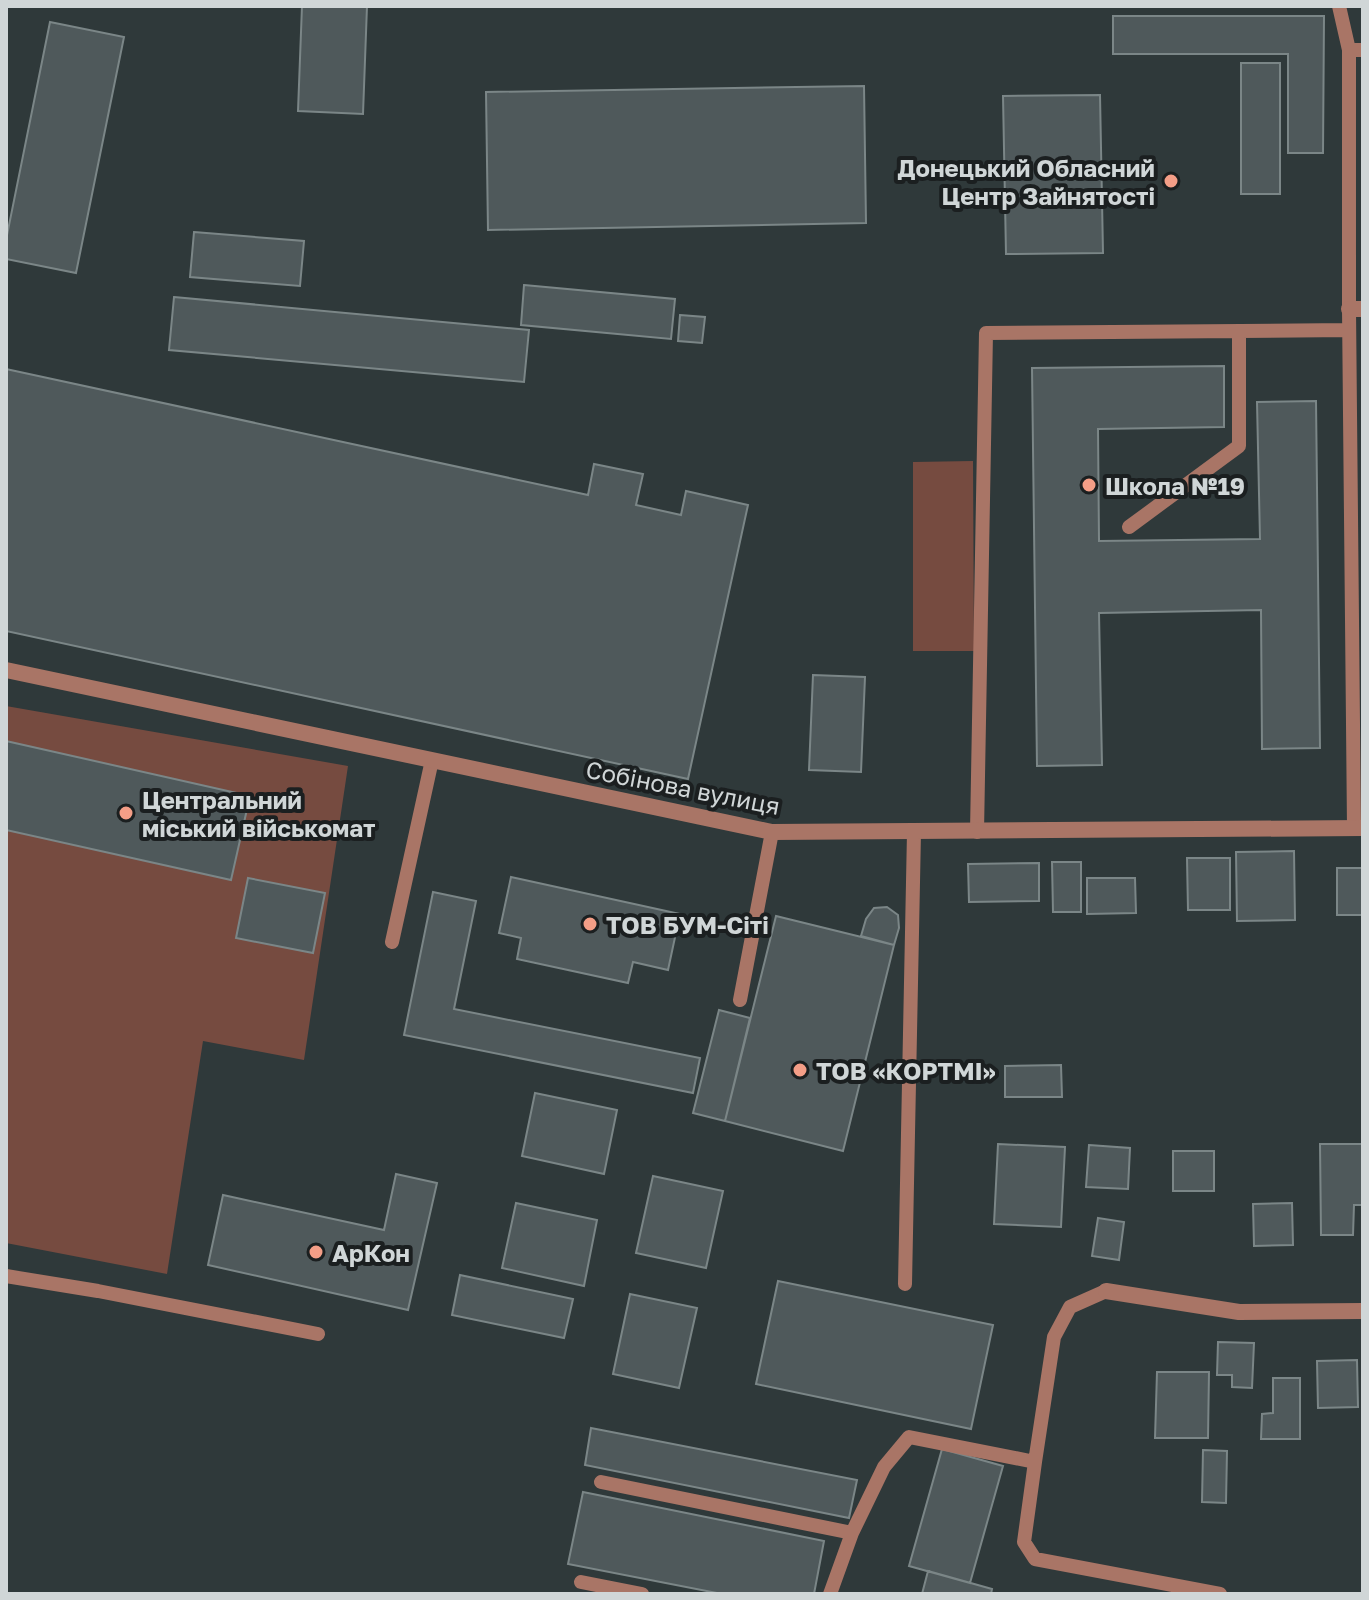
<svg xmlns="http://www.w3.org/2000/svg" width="1369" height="1600" font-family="'Golos Text',sans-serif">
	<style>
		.green { fill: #764b40 }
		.building { fill: #4f595b; stroke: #7b8687; stroke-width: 2 }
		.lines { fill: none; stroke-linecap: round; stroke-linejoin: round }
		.lane { stroke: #a97566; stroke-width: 14 }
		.street { stroke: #a97566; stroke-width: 16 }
		.poi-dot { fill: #f49e87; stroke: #1b1f20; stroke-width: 3 }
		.labels { text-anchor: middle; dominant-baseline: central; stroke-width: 8; stroke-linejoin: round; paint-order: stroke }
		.poi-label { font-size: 24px; font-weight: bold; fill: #d0d6d7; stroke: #1b1f20; text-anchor: start }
		.street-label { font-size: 24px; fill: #d0d6d7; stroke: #1b1f20 }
	</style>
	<rect width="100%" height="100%" fill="#2f393a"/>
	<path class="green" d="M 973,461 L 974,651 L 913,651 L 913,462 Z
		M 6,706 L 348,766 L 304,1060 L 203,1041 L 167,1274 L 6,1243 Z"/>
	<path class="building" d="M 302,6 L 367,6 L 363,114 L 298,111 Z
		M 1113,16 L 1324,16 L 1323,153 L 1288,153 L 1288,54 L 1113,54 Z
		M 50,22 L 124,37 L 76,273 L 6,259 L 6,240 Z
		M 1241,63 L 1280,63 L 1280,194 L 1241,194 Z
		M 864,86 L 866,223 L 488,230 L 486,92 Z
		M 1100,95 L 1103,253 L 1006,254 L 1003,96 Z
		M 194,232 L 304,241 L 300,286 L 190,277 Z
		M 524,285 L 675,299 L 671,339 L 521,325 Z
		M 174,297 L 529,330 L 524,382 L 169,350 Z
		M 680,315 L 705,317 L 702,343 L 678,341 Z
		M 1224,366 L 1224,427 L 1098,429 L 1099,541 L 1260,539 L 1257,402 L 1316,401 L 1320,748 L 1262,749 L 1261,610 L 1099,613 L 1102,765 L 1037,766 L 1032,368 Z
		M 6,369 L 588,495 L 594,464 L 643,474 L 636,505 L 681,515 L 686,491 L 748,505 L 688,779 L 6,631 Z
		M 813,675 L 865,677 L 861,772 L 809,770 Z
		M 6,741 L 250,796 L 231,880 L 6,830 Z
		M 1294,851 L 1295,920 L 1237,921 L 1236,852 Z
		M 1187,858 L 1230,858 L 1230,910 L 1188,910 Z
		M 1052,862 L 1081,862 L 1081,912 L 1053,912 Z
		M 1039,863 L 1039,901 L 969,902 L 968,864 Z
		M 1337,868 L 1363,868 L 1363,915 L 1337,915 Z
		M 511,877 L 680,914 L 668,970 L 633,962 L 628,983 L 517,959 L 521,938 L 499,933 Z
		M 248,878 L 325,893 L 313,953 L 236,938 Z
		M 1087,878 L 1135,878 L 1136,913 L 1087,914 Z
		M 433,892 L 476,901 L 454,1009 L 700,1058 L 693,1093 L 404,1035 Z
		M 887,907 L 898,915 L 899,928 L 894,945 L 861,936 L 866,919 L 874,908 Z
		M 776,916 L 894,945 L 843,1151 L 725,1121 Z
		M 719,1010 L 750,1018 L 725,1121 L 693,1113 Z
		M 1061,1065 L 1062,1097 L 1005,1097 L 1005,1066 Z
		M 535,1093 L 617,1110 L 604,1174 L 522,1156 Z
		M 998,1144 L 1065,1147 L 1061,1227 L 994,1224 Z
		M 1320,1144 L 1363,1144 L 1363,1205 L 1354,1205 L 1353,1235 L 1321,1235 Z
		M 1089,1145 L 1130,1148 L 1128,1189 L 1086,1187 Z
		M 1173,1151 L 1214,1151 L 1214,1191 L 1173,1191 Z
		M 396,1174 L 437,1183 L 408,1310 L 208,1265 L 223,1195 L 384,1230 Z
		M 653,1176 L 723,1191 L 706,1268 L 636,1253 Z
		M 516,1203 L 597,1220 L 584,1286 L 502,1268 Z
		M 1292,1203 L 1293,1245 L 1254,1246 L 1253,1204 Z
		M 1098,1218 L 1124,1222 L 1119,1260 L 1092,1256 Z
		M 460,1275 L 573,1299 L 564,1338 L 452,1315 Z
		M 778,1281 L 993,1325 L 971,1429 L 756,1384 Z
		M 630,1294 L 697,1308 L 679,1388 L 613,1374 Z
		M 1218,1342 L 1254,1343 L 1252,1388 L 1232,1387 L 1232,1375 L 1217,1375 Z
		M 1357,1360 L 1358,1407 L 1318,1408 L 1317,1361 Z
		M 1157,1372 L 1209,1372 L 1208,1438 L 1155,1438 Z
		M 1273,1378 L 1300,1378 L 1300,1439 L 1261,1439 L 1262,1414 L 1273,1413 Z
		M 591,1428 L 857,1480 L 849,1518 L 585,1465 Z
		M 942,1449 L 1003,1466 L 970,1583 L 909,1566 Z
		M 1203,1450 L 1227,1451 L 1226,1503 L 1202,1502 Z
		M 583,1492 L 824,1541 L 814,1594 L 722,1594 L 568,1564 Z
		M 928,1571 L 992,1589 L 991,1594 L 922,1594 Z"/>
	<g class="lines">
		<path class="lane" d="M 1339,6 L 1349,50
			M 1129,527 L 1239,446 L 1239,331
			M 1354,828 L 1349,309 L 1349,50 L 1363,50
			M 977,832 L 986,333 L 1349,330
			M 392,942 L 432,760
			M 740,1000 L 772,832
			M 6,1276 L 98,1291 L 318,1334
			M 905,1284 L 914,832
			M 1035,1462 L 1024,1542 L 1035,1559 L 1220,1594
			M 601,1482 L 852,1533
			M 581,1582 L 642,1594
			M 830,1594 L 852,1533 L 884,1467 L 909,1437 L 1035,1462 L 1054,1337 L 1070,1307 L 1106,1291"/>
		<path class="street" d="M 1349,309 L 1363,309
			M 6,670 L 772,832 L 1363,828
			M 1106,1291 L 1239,1312 L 1363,1311"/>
	</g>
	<g class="poi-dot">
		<circle cx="1171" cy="181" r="8"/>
		<circle cx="1089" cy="485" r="8"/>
		<circle cx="126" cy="813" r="8"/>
		<circle cx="590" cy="924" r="8"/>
		<circle cx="800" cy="1070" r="8"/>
		<circle cx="316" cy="1252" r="8"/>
	</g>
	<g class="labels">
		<g class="poi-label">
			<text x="1155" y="167" text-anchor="end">Донецький Обласний<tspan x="1155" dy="28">Центр Зайнятості</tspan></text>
			<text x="1105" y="485">Школа №19</text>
			<text x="142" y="799">Центральний<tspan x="142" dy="28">міський військомат</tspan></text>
			<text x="606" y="924">ТОВ БУМ-Сіті</text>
			<text x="816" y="1070">ТОВ «КОРТМІ»</text>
			<text x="332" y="1252">АрКон</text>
		</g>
		<g class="street-label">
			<text transform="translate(683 787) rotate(11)">Собінова вулиця</text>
		</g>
	</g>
	<rect width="1369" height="1600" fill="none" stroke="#d0d6d7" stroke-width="16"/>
</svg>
